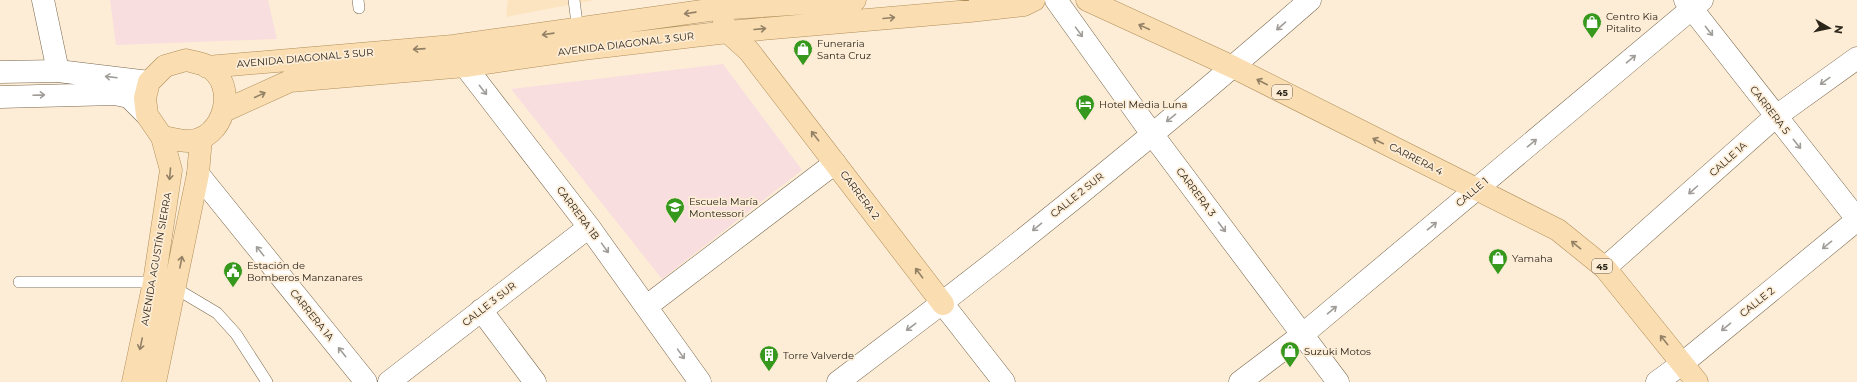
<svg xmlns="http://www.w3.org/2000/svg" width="1857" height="382" font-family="Montserrat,sans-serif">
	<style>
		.built { fill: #fde4c0 }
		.education { fill: #f9dedf }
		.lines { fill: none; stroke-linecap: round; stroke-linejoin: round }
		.lane-casing { stroke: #7a694f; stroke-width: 12 }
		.street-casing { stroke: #7a694f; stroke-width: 23 }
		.secondary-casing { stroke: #7a694f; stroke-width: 23 }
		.primary-casing { stroke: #b08e5a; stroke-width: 23 }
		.lane { stroke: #fff; stroke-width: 11 }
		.street { stroke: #fff; stroke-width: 22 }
		.secondary { stroke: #fff; stroke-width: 22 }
		.primary { stroke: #faddb1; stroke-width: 22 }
		.oneway { stroke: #938166 }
		.oneway2 { stroke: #a09d98 }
		.labels { text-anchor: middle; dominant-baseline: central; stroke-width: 3.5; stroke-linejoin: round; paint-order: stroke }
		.shield { fill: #fdedd6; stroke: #6b6152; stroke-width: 1 }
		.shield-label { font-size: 9px; font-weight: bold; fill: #2c251a }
		.poi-label { font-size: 10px; fill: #2c251a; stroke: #fdedd6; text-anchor: start }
		.street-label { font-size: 10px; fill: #2c251a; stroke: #fdedd6 }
	</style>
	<rect width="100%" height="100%" fill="#fdedd6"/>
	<path class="built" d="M 508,0 L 595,0 L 506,17 Z"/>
	<path class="education" d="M 110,0 L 268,0 L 277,39 L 116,45 Z
		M 723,64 L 802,170 L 662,279 L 511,89 Z"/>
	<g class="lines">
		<g class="lane-casing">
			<path id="lane" d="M 358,0 L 359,8
				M 574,0 L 578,31
				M 19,282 L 154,282
				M 175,288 L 217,313 L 236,334 L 267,382"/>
		</g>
		<g class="street-casing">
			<path id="street" d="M 43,0 L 58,71
				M 456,51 L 465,66 L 589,227 L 700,382
				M 198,174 L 366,382
				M 1605,268 L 1775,117 L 1857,58
				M 647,306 L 835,163
				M 481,310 L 535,382
				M 389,382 L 589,227
				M 838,382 C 1000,261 1158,133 1310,0
				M 1657,382 L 1683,363 L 1857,220"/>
		</g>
		<g class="secondary-casing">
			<path id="secondary" d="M 1056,0 L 1152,134 L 1338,382
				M 1685,0 L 1857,219
				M 0,72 L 58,71 L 149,82
				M 0,97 L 115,94 L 129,97 L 147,115
				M 943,304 L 1004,382
				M 1240,382 L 1302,335 L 1702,0"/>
		</g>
		<g class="primary-casing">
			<path id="primary" d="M 1087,0 L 1233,67 L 1558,230 L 1605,268 L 1697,382
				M 724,23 L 728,32 L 749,51 L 943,304
				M 186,60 C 193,62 201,63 207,66 C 240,84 224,142 187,141 C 179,141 170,138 162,137 L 147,115 L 145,98 L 149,82 L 165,66 Z
				M 207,67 L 453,46 L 716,9 L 855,0
				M 224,111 L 290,81 L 465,66 L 582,49 L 728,32 L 970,11 L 1024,5 L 1034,0
				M 133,382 L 154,282 L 171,170 L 162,137
				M 155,382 L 198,174 L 201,138"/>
		</g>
		<use href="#lane" class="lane"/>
		<use href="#street" class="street"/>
		<use href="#secondary" class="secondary"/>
		<use href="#primary" class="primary"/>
	</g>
	<defs><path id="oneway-shaft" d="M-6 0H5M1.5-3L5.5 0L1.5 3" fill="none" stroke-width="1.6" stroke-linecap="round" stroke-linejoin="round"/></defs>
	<g class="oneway">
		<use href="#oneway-shaft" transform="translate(690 13) rotate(172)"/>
		<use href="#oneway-shaft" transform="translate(889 18) rotate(-5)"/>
		<use href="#oneway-shaft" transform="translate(1144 27) rotate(-155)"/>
		<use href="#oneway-shaft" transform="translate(760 29) rotate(-5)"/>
		<use href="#oneway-shaft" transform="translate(548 34) rotate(172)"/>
		<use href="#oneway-shaft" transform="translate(419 49) rotate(176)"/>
		<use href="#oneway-shaft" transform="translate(1262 82) rotate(-153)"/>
		<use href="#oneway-shaft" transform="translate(260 95) rotate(-25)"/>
		<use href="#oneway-shaft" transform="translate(815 136) rotate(-128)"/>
		<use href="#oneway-shaft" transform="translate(1378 141) rotate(-153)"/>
		<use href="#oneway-shaft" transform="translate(170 174) rotate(95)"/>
		<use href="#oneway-shaft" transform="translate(1576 245) rotate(-141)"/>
		<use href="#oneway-shaft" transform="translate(181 262) rotate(-79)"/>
		<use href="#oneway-shaft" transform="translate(919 273) rotate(-127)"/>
		<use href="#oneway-shaft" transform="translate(1664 340) rotate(-129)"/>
		<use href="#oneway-shaft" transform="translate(141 344) rotate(102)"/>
	</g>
	<g class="oneway2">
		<use href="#oneway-shaft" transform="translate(1281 26) rotate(139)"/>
		<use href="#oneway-shaft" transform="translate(1709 31) rotate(52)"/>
		<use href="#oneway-shaft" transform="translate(1079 32) rotate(54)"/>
		<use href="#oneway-shaft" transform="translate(1631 59) rotate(-40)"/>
		<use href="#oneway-shaft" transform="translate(111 77) rotate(-173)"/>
		<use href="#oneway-shaft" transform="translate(1825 81) rotate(144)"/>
		<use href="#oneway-shaft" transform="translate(483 90) rotate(52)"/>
		<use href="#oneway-shaft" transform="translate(39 95) rotate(-2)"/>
		<use href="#oneway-shaft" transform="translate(1171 118) rotate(141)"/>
		<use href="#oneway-shaft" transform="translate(1532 143) rotate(-40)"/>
		<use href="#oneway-shaft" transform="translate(1797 144) rotate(51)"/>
		<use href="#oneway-shaft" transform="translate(1693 190) rotate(138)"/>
		<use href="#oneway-shaft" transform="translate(1432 226) rotate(-40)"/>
		<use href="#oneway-shaft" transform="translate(1037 227) rotate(141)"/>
		<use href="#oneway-shaft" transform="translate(1222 227) rotate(53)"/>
		<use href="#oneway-shaft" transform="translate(1827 245) rotate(141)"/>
		<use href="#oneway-shaft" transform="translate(605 248) rotate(54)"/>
		<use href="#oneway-shaft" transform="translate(260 251) rotate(-129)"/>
		<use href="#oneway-shaft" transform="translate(1332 310) rotate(-40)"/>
		<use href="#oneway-shaft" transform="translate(911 327) rotate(143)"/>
		<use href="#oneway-shaft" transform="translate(1726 327) rotate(141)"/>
		<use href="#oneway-shaft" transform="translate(342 352) rotate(-129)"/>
		<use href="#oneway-shaft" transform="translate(681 354) rotate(55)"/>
	</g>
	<defs>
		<g id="shop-pin" transform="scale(1)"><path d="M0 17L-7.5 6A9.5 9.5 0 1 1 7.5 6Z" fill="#36981d" stroke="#fdedd6"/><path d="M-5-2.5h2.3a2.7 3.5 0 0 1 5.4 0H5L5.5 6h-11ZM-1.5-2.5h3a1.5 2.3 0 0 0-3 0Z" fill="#fff"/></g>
		<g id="hotel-pin" transform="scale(1)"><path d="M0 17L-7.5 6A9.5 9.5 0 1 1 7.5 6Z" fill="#36981d" stroke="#fdedd6"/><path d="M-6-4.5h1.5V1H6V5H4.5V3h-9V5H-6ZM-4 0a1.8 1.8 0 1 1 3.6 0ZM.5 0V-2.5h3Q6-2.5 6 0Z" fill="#fff"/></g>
		<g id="school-pin" transform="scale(1)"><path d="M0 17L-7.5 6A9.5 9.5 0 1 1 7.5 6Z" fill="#36981d" stroke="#fdedd6"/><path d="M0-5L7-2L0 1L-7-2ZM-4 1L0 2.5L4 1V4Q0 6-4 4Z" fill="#fff"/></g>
		<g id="civic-pin" transform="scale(1)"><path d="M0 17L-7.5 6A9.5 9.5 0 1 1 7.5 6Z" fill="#36981d" stroke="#fdedd6"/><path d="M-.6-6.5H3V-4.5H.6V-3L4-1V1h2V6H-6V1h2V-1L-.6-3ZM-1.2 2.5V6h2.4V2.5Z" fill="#fff"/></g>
		<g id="building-pin" transform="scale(1)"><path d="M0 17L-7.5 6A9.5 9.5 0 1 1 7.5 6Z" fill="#36981d" stroke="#fdedd6"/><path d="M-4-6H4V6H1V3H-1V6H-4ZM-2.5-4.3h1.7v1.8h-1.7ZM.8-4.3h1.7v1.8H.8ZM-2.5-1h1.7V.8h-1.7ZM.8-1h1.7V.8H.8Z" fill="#fff"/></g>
	</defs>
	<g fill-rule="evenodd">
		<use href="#shop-pin" x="1592" y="22"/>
		<use href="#shop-pin" x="803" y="49"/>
		<use href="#hotel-pin" x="1085" y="104"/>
		<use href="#school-pin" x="675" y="207"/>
		<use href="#shop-pin" x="1498" y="258"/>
		<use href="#civic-pin" x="233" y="271"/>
		<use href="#shop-pin" x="1290" y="351"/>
		<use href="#building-pin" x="769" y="355"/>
	</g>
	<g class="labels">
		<g class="shield">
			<rect x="1272" y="85" width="20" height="14" rx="3"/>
			<rect x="1592" y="259" width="20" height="14" rx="3"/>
		</g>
		<g class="shield-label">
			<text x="1282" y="92">45</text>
			<text x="1602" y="266">45</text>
		</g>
		<g class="poi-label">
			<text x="1606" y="16">Centro Kia<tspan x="1606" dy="12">Pitalito</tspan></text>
			<text x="817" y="43">Funeraria<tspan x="817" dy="12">Santa Cruz</tspan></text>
			<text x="1099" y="104">Hotel Media Luna</text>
			<text x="689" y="201">Escuela María<tspan x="689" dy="12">Montessori</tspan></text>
			<text x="1512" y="258">Yamaha</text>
			<text x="247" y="265">Estación de<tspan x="247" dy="12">Bomberos Manzanares</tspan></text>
			<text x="1304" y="351">Suzuki Motos</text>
			<text x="783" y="355">Torre Valverde</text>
		</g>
		<g class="street-label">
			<text transform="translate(626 44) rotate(-7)">AVENIDA DIAGONAL 3 SUR</text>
			<text transform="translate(305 58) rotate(-5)">AVENIDA DIAGONAL 3 SUR</text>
			<text transform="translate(1770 110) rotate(52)">CARRERA 5</text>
			<text transform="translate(1416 159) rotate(27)">CARRERA 4</text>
			<text transform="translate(1728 159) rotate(-42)">CALLE 1A</text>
			<text transform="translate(1196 192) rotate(53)">CARRERA 3</text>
			<text transform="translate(1472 192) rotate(-40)">CALLE 1</text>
			<text transform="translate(860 195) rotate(53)">CARRERA 2</text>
			<text transform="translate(1077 195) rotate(-39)">CALLE 2 SUR</text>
			<text transform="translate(578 213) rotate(53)">CARRERA 1B</text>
			<text transform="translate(156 259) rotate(-80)">AVENIDA AGUSTÍN SIERRA</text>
			<text transform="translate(1757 302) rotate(-39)">CALLE 2</text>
			<text transform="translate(489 304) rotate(-38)">CALLE 3 SUR</text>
			<text transform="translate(312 315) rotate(51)">CARRERA 1A</text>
		</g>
	</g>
	<g transform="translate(1829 28) rotate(99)" stroke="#fdedd6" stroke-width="3" paint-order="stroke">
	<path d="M0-3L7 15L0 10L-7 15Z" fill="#2c251a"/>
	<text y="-6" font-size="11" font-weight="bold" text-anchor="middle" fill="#2c251a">N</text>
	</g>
</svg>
